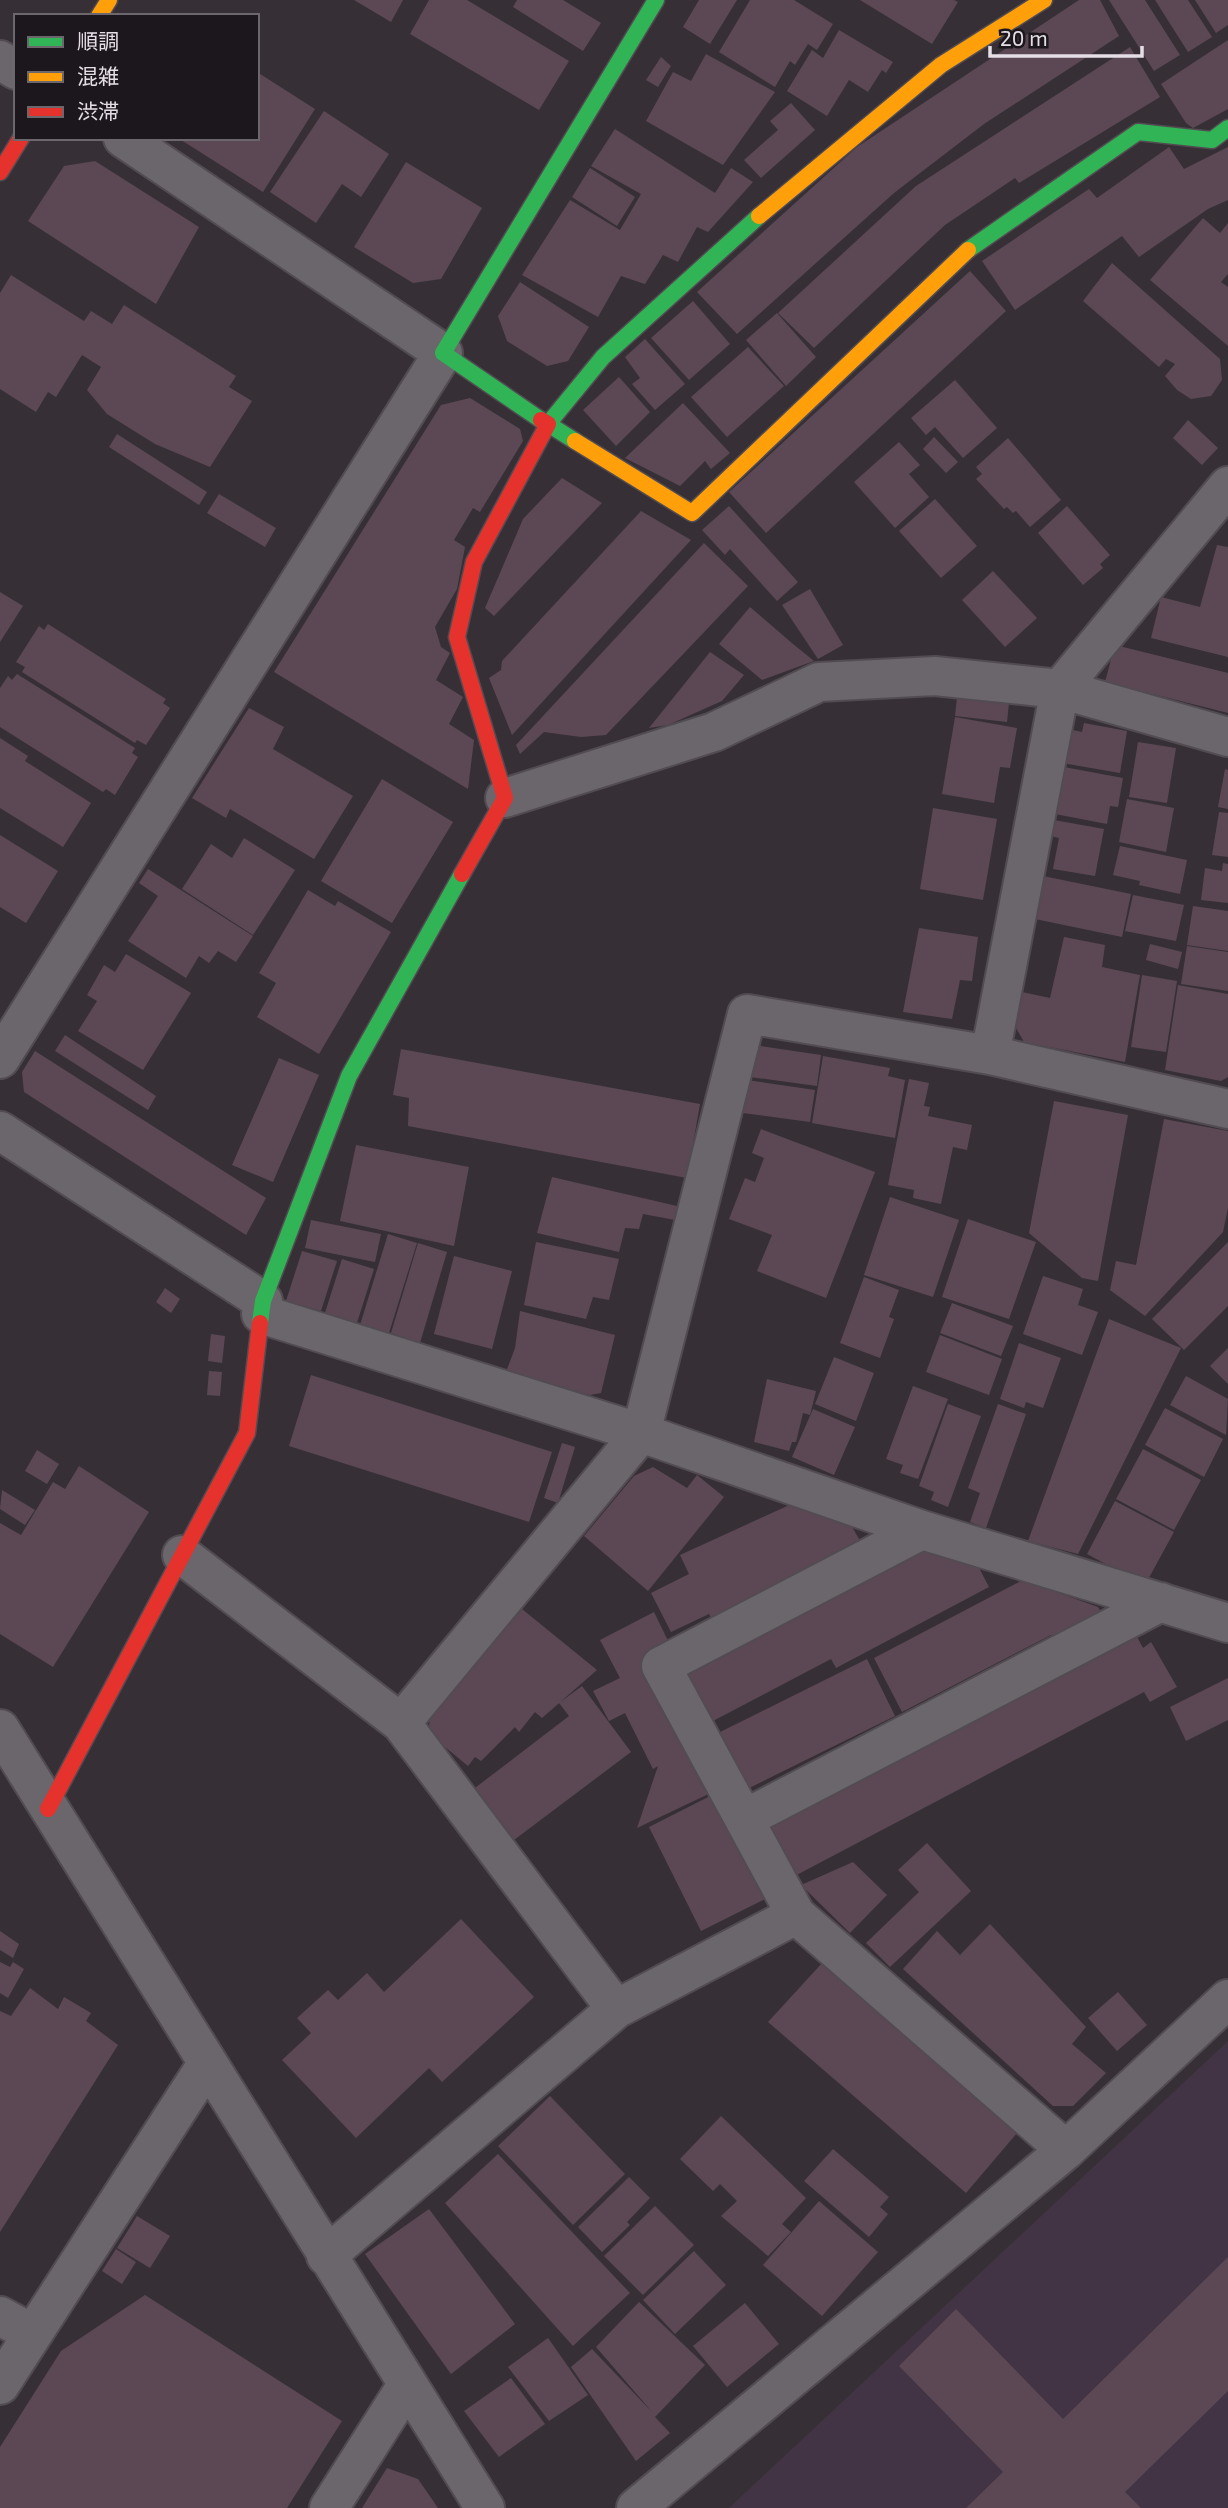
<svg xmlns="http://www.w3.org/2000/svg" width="1228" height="2508" font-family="'Exo 2','Noto Sans JP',sans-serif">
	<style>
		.built { fill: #423444 }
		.building { fill: #5b4854 }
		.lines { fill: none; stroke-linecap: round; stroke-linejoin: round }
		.street-casing { stroke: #524c52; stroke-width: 42 }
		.fast-casing { stroke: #524c52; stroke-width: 19 }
		.slow-casing { stroke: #524c52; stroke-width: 19 }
		.jam-casing { stroke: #524c52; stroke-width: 19 }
		.street { stroke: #6a666b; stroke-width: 38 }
		.fast { stroke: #30b455; stroke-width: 16 }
		.slow { stroke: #ff9f0a; stroke-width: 16 }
		.jam { stroke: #e5322d; stroke-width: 16 }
	</style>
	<rect width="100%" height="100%" fill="#363036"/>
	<path class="built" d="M 1228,2041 L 1228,2508 L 729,2508 Z"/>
	<path class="building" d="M 354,0 L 403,0 L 391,22 Z
		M 429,0 L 467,0 L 569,61 L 539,110 L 410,34 Z
		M 517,0 L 563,0 L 601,23 L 583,51 L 513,7 Z
		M 699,0 L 737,0 L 710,44 L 683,27 Z
		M 750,0 L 794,0 L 833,24 L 817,50 L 808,44 L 795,65 L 790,61 L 775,87 L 719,52 Z
		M 860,0 L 954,0 L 958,2 L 932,44 Z
		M 1079,0 L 1100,0 L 1119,36 L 984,124 L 894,193 L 737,334 L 697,292 L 857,147 Z
		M 1109,0 L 1145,0 L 1180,55 L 1154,71 Z
		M 1155,0 L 1188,0 L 1212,37 L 1188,52 Z
		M 1195,0 L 1228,0 L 1228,25 L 1216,33 Z
		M 839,30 L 893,62 L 886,73 L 882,70 L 868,92 L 849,80 L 827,116 L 787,91 L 812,50 L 823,58 Z
		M 1228,40 L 1228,109 L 1193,128 L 1186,123 L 1161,84 Z
		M 1130,47 L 1160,97 L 1019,183 L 1015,178 L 945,225 L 814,348 L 778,313 L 916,186 Z
		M 706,54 L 775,92 L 723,165 L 646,121 L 673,72 L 691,81 Z
		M 661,57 L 671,66 L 658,87 L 646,80 Z
		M 257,72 L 315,109 L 263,192 L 178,138 L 257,138 Z
		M 791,103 L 815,130 L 761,178 L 744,160 L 778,130 L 770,121 Z
		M 324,111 L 389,154 L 361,197 L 342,184 L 316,223 L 270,192 Z
		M 615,129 L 715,193 L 731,168 L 753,182 L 708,232 L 697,227 L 678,262 L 663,255 L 645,284 L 621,276 L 598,317 L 522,275 L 570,200 L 620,230 L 641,194 L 591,166 Z
		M 1169,147 L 1184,169 L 1228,147 L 1228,200 L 1208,209 L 1139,257 L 1122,236 L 1015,310 L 982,261 L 1089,189 L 1097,198 Z
		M 95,161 L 199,227 L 156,304 L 28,221 L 64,166 Z
		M 406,162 L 482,208 L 441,279 L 413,283 L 354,247 Z
		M 590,168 L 635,197 L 617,226 L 572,197 Z
		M 1203,218 L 1220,233 L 1228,223 L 1228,274 L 1221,282 L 1228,287 L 1228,346 L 1150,280 Z
		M 1112,263 L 1220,359 L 1222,380 L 1211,396 L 1191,399 L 1177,390 L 1165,376 L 1175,364 L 1166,359 L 1159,367 L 1083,301 Z
		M 970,271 L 1006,311 L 766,533 L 729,492 Z
		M 11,275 L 84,321 L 91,311 L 112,324 L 124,305 L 236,376 L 229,387 L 252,401 L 210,467 L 155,444 L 107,414 L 87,390 L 101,367 L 82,355 L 56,397 L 48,392 L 36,412 L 0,389 L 0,293 Z
		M 520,282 L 589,327 L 568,361 L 547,366 L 507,341 L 498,316 Z
		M 693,301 L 730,344 L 689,380 L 651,338 Z
		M 777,313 L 816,357 L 786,386 L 746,340 Z
		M 645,339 L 685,384 L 655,410 L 632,384 L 640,378 L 625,357 Z
		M 748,347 L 784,386 L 727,437 L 691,397 Z
		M 619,377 L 650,412 L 616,446 L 583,410 Z
		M 955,380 L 997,428 L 963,458 L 935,427 L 926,435 L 911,418 Z
		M 470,398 L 520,429 L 523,441 L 480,512 L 473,508 L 454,540 L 465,547 L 457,589 L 435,627 L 441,647 L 450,653 L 436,680 L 463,697 L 449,724 L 474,740 L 468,789 L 274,672 L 441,405 Z
		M 683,403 L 730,453 L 711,469 L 705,461 L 680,486 L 625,458 Z
		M 1188,420 L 1218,448 L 1202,465 L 1173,438 Z
		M 117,434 L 207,492 L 199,505 L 109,447 Z
		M 934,437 L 958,462 L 946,473 L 923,449 Z
		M 1008,438 L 1061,500 L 1030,527 L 1016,511 L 1013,513 L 1007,507 L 1004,509 L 976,479 L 982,474 L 976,467 Z
		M 899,442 L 920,465 L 909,474 L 929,497 L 895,528 L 854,482 Z
		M 562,478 L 602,503 L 494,616 L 485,608 L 523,519 Z
		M 219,494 L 276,528 L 265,547 L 207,513 Z
		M 935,499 L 977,546 L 941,578 L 899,531 Z
		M 729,506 L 798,582 L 777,601 L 730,549 L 725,555 L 702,530 Z
		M 1067,506 L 1110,555 L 1100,564 L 1103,568 L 1083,585 L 1038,533 Z
		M 641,511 L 691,540 L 512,735 L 489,678 L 501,670 L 502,661 Z
		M 704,543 L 748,586 L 606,735 L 581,737 L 544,732 L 520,754 L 516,745 Z
		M 1217,545 L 1228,547 L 1228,657 L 1151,638 L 1161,597 L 1200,607 Z
		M 993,571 L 1037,618 L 1005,647 L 962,600 Z
		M 810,589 L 843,645 L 818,659 L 782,605 Z
		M 0,592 L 23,606 L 0,642 Z
		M 750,607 L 793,644 L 814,661 L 762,680 L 719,644 Z
		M 48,624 L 166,699 L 163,703 L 170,708 L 146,745 L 137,740 L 135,743 L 22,672 L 25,667 L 16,662 L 39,626 L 44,630 Z
		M 1115,645 L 1228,673 L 1228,713 L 1105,682 Z
		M 710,652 L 744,675 L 722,701 L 668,725 L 649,728 Z
		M 17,674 L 135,748 L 132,753 L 138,757 L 115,795 L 106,789 L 103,792 L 0,727 L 0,688 L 8,676 L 12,680 Z
		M 957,697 L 1009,703 L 1007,722 L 955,716 Z
		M 249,708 L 284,727 L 273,749 L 353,796 L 314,859 L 230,809 L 226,818 L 192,798 Z
		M 955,717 L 1017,728 L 1010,768 L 1000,767 L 994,803 L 942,794 Z
		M 1084,723 L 1127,731 L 1120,773 L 1062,763 L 1068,729 L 1082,732 Z
		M 0,738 L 28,756 L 25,761 L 91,803 L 63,847 L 0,808 Z
		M 1138,742 L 1176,748 L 1167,803 L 1129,797 Z
		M 1064,767 L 1123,778 L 1118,807 L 1110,806 L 1107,824 L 1055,814 Z
		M 1225,769 L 1228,770 L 1228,809 L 1218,807 Z
		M 382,779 L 453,822 L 392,923 L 321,881 Z
		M 1127,799 L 1174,808 L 1166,852 L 1119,842 Z
		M 933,808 L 997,819 L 983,900 L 920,889 Z
		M 1219,812 L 1228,813 L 1228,857 L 1212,855 Z
		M 1054,820 L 1104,829 L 1095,876 L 1053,869 L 1059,838 L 1051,836 Z
		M 0,835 L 58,871 L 26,923 L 0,907 Z
		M 244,838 L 295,870 L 253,935 L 182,889 L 211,844 L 232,858 Z
		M 1120,846 L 1187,860 L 1180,894 L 1139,885 L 1140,881 L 1113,875 Z
		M 1223,863 L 1228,864 L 1228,903 L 1201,900 L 1205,868 L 1222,871 Z
		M 148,869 L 253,936 L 236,962 L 218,951 L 209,963 L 199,956 L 186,978 L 128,941 L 158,896 L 139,883 Z
		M 1043,876 L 1131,894 L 1122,937 L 1035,919 Z
		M 308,890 L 335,906 L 338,901 L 391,932 L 319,1054 L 257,1017 L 276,983 L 259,973 Z
		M 1133,895 L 1184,905 L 1176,941 L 1125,931 Z
		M 1193,906 L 1228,911 L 1228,951 L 1187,945 Z
		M 919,928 L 978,937 L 972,981 L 960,980 L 952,1019 L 903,1012 Z
		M 1064,937 L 1105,945 L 1102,967 L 1140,975 L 1125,1062 L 1024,1042 L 1016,1028 L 1022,992 L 1050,998 Z
		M 1150,944 L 1182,952 L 1178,969 L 1146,960 Z
		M 1187,946 L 1228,952 L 1228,991 L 1181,984 Z
		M 126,954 L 191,993 L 143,1070 L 78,1031 L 97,1001 L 87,995 L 104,965 L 115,972 Z
		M 1142,975 L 1177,981 L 1166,1052 L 1131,1047 Z
		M 1178,985 L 1228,994 L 1228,1077 L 1221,1081 L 1165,1070 Z
		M 65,1035 L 156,1096 L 148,1110 L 55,1051 Z
		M 754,1045 L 821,1055 L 817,1086 L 750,1077 Z
		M 401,1049 L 700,1104 L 687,1178 L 408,1126 L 409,1098 L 393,1095 Z
		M 35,1051 L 266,1198 L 246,1235 L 24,1092 L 22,1072 Z
		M 823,1056 L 890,1068 L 888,1076 L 905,1080 L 895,1138 L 812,1123 Z
		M 279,1058 L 319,1075 L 273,1182 L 232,1165 Z
		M 909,1079 L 929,1083 L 924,1106 L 930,1107 L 928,1116 L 972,1125 L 967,1150 L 953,1147 L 941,1204 L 913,1198 L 914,1190 L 888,1185 Z
		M 747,1080 L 815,1090 L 810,1122 L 743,1113 Z
		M 1054,1101 L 1128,1115 L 1098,1281 L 1082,1278 L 1029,1233 Z
		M 1164,1119 L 1228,1131 L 1228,1208 L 1223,1232 L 1145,1316 L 1110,1290 L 1116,1261 L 1136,1265 Z
		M 761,1129 L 875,1172 L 826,1298 L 757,1271 L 772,1235 L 729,1219 L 745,1178 L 755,1182 L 764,1158 L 752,1153 Z
		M 356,1145 L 469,1167 L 454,1246 L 340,1221 Z
		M 552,1177 L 677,1206 L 675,1220 L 643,1214 L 639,1229 L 625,1228 L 619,1252 L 537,1233 Z
		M 890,1197 L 959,1220 L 933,1297 L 864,1275 Z
		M 968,1219 L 1036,1242 L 1009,1319 L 942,1297 Z
		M 311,1220 L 381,1234 L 375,1262 L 305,1248 Z
		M 388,1234 L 417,1243 L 389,1333 L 360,1325 Z
		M 536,1242 L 619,1259 L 609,1300 L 593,1297 L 586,1319 L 524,1305 Z
		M 1228,1242 L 1228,1306 L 1184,1350 L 1152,1319 Z
		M 418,1243 L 447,1252 L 420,1343 L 391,1333 Z
		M 302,1251 L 337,1261 L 321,1311 L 286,1301 Z
		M 454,1256 L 512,1271 L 492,1349 L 434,1334 Z
		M 342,1259 L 374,1269 L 356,1326 L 324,1316 Z
		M 1043,1276 L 1083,1289 L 1078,1305 L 1098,1312 L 1082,1355 L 1023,1334 Z
		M 864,1277 L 899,1290 L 889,1317 L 894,1319 L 880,1358 L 840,1343 Z
		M 165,1288 L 180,1299 L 171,1313 L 156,1302 Z
		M 952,1303 L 1013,1326 L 1001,1356 L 940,1333 Z
		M 520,1311 L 615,1335 L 601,1393 L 590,1395 L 506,1372 L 515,1348 Z
		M 1109,1319 L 1181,1348 L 1078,1554 L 1028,1541 Z
		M 211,1334 L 225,1336 L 222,1363 L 208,1361 Z
		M 940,1335 L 1002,1359 L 989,1395 L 926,1372 Z
		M 1019,1343 L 1061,1358 L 1043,1408 L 1026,1402 L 1024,1408 L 1000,1399 Z
		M 1228,1348 L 1228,1384 L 1210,1366 Z
		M 834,1357 L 874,1373 L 856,1421 L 815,1404 Z
		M 209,1371 L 222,1372 L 220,1396 L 207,1395 Z
		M 311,1375 L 552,1452 L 529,1522 L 289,1446 Z
		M 1186,1376 L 1228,1399 L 1226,1435 L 1170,1405 Z
		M 767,1379 L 816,1391 L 810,1415 L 803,1413 L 796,1442 L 792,1442 L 789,1451 L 754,1442 Z
		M 913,1386 L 948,1399 L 918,1479 L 900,1473 L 903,1465 L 886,1459 Z
		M 948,1404 L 981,1416 L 948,1507 L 931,1500 L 934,1492 L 919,1486 Z
		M 998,1404 L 1026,1414 L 986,1528 L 970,1522 L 980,1493 L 968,1488 Z
		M 1165,1408 L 1223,1439 L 1204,1477 L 1145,1445 Z
		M 813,1409 L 855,1427 L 834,1475 L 792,1457 Z
		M 562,1443 L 575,1447 L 558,1503 L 544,1498 Z
		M 1143,1449 L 1201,1480 L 1174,1530 L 1116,1499 Z
		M 37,1450 L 59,1464 L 47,1484 L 25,1471 Z
		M 79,1466 L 149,1512 L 53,1667 L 0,1634 L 0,1523 L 21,1535 L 53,1482 L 65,1489 Z
		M 653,1467 L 687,1488 L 697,1475 L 724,1497 L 648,1591 L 584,1536 L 634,1476 Z
		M 2,1490 L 35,1510 L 25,1525 L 0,1509 Z
		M 1115,1501 L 1174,1532 L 1145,1585 L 1087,1554 Z
		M 796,1502 L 847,1518 L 863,1546 L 714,1623 L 709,1614 L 671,1632 L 651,1593 L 689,1574 L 680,1555 Z
		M 929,1543 L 936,1555 L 952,1547 L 977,1564 L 989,1587 L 836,1668 L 831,1659 L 711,1722 L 683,1670 Z
		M 1023,1580 L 1098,1607 L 1105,1619 L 1056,1644 L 1051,1635 L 902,1712 L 874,1658 Z
		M 522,1609 L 597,1670 L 542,1718 L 535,1712 L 519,1732 L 515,1727 L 481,1761 L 475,1757 L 468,1766 L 428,1733 L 430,1719 Z
		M 654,1612 L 671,1647 L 719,1789 L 637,1828 L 658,1766 L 653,1769 L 625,1713 L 609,1721 L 593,1691 L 620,1678 L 600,1640 Z
		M 1135,1633 L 1143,1648 L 1151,1642 L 1177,1687 L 1150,1702 L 1144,1692 L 789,1879 L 760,1824 Z
		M 867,1659 L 895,1716 L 741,1792 L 712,1736 Z
		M 1228,1678 L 1228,1720 L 1186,1741 L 1170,1707 Z
		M 582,1686 L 631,1752 L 510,1843 L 471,1791 L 569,1716 L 559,1703 Z
		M 720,1791 L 773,1895 L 701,1931 L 649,1827 Z
		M 927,1843 L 971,1891 L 890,1967 L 866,1943 L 919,1892 L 898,1870 Z
		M 853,1862 L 887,1895 L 850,1933 L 801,1885 Z
		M 461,1919 L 534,1997 L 442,2082 L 429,2068 L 356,2138 L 282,2060 L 311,2033 L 297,2018 L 328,1990 L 338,2000 L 367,1973 L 384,1992 Z
		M 990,1924 L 1086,2027 L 1072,2044 L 1106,2073 L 1073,2106 L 1053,2106 L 903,1969 L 937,1931 L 960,1955 Z
		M 0,1931 L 19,1944 L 13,1958 L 0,1950 Z
		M 0,1962 L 10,1967 L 13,1962 L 24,1969 L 8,1998 L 0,1993 Z
		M 823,1962 L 1017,2133 L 966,2193 L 768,2022 Z
		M 30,1988 L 58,2009 L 64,1997 L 91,2013 L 86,2021 L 118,2045 L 0,2232 L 0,2011 L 11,2016 Z
		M 1118,1992 L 1147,2025 L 1117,2051 L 1088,2018 Z
		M 550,2096 L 625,2174 L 573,2225 L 498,2146 Z
		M 721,2116 L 806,2198 L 782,2224 L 791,2232 L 768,2256 L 721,2216 L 737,2201 L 720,2184 L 713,2191 L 680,2159 Z
		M 833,2149 L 889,2197 L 880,2207 L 888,2214 L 869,2237 L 804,2181 Z
		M 498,2154 L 630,2293 L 573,2346 L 445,2203 Z
		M 629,2177 L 650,2198 L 627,2222 L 630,2225 L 602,2252 L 578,2227 Z
		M 819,2201 L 878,2252 L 822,2316 L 763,2265 Z
		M 655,2206 L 694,2245 L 643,2295 L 604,2256 Z
		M 429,2209 L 515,2324 L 451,2374 L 365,2254 Z
		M 137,2216 L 170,2236 L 150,2268 L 117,2248 Z
		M 116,2249 L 136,2262 L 122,2284 L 102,2271 Z
		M 694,2251 L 726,2285 L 675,2334 L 643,2300 Z
		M 1228,2257 L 1228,2391 L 1125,2492 L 1141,2508 L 966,2508 L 1003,2472 L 899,2366 L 956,2309 L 1063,2419 Z
		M 145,2295 L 342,2421 L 287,2508 L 0,2508 L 0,2447 L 61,2351 Z
		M 639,2302 L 705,2365 L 655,2417 L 670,2433 L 636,2461 L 571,2367 L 592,2349 L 653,2413 L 596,2347 Z
		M 745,2303 L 779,2344 L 727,2387 L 693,2346 Z
		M 548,2338 L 588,2395 L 549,2421 L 508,2367 Z
		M 511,2378 L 545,2424 L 499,2457 L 464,2411 Z
		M 387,2468 L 418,2479 L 438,2508 L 362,2508 Z"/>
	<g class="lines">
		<g class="street-casing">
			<path id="street" d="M 0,60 L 16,70
				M 505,798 L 714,732 L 819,682 L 935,676 L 1060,689 L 1228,737
				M 990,1055 L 1060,689 L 1228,486
				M 0,1059 L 443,353 L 123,138
				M 0,1131 L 263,1301
				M 261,1314 L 641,1433 L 922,1530 L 1228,1623
				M 182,1555 L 401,1723 L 616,2009
				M 401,1723 L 641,1433 L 747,1014 L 990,1055 L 1228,1109
				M 0,1729 L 485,2508
				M 744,1819 L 1161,1602
				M 796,1915 L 661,1666 L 922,1530
				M 326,2256 L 616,2009 L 796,1915 L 1066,2150
				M 0,2316 L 31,2333
				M 0,2385 L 207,2064
				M 329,2508 L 407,2385
				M 636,2508 L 1066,2150 L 1228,1999"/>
		</g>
		<g class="fast-casing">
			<path id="fast" d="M 968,250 L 1138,132 L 1212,140 L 1228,128
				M 541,420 L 443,353 L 656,0
				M 575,441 L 548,424 L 603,357 L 759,216
				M 260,1323 L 263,1301 L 349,1076 L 462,874"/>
		</g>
		<g class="slow-casing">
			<path id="slow" d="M 99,16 L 109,0
				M 759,216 L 941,65 L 1044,0
				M 575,441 L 692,513 L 968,250"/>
		</g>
		<g class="jam-casing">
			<path id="jam" d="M 0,172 L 21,138
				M 462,874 L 505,798 L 457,637 L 474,562 L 548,424 L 541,420
				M 48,1809 L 247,1433 L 260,1323"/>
		</g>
		<use href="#street" class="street"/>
		<use href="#fast" class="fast"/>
		<use href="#slow" class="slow"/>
		<use href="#jam" class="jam"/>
	</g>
	<rect x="14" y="14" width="245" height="126" fill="#1c171c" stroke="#6c676d" stroke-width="2"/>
	<rect x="28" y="37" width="35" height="10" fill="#30b455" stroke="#6c676d" stroke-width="2"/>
	<text x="77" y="49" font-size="21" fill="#e5dee6">順調</text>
	<rect x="28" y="72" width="35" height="10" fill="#ff9f0a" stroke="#6c676d" stroke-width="2"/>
	<text x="77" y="84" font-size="21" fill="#e5dee6">混雑</text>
	<rect x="28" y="107" width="35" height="10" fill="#e5322d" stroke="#6c676d" stroke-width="2"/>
	<text x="77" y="119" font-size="21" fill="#e5dee6">渋滞</text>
	<path d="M990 46v10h152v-10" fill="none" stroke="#e5dee6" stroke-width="3.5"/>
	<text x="1000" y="46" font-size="21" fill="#e5dee6" stroke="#1c171c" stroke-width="5" paint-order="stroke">20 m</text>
</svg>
